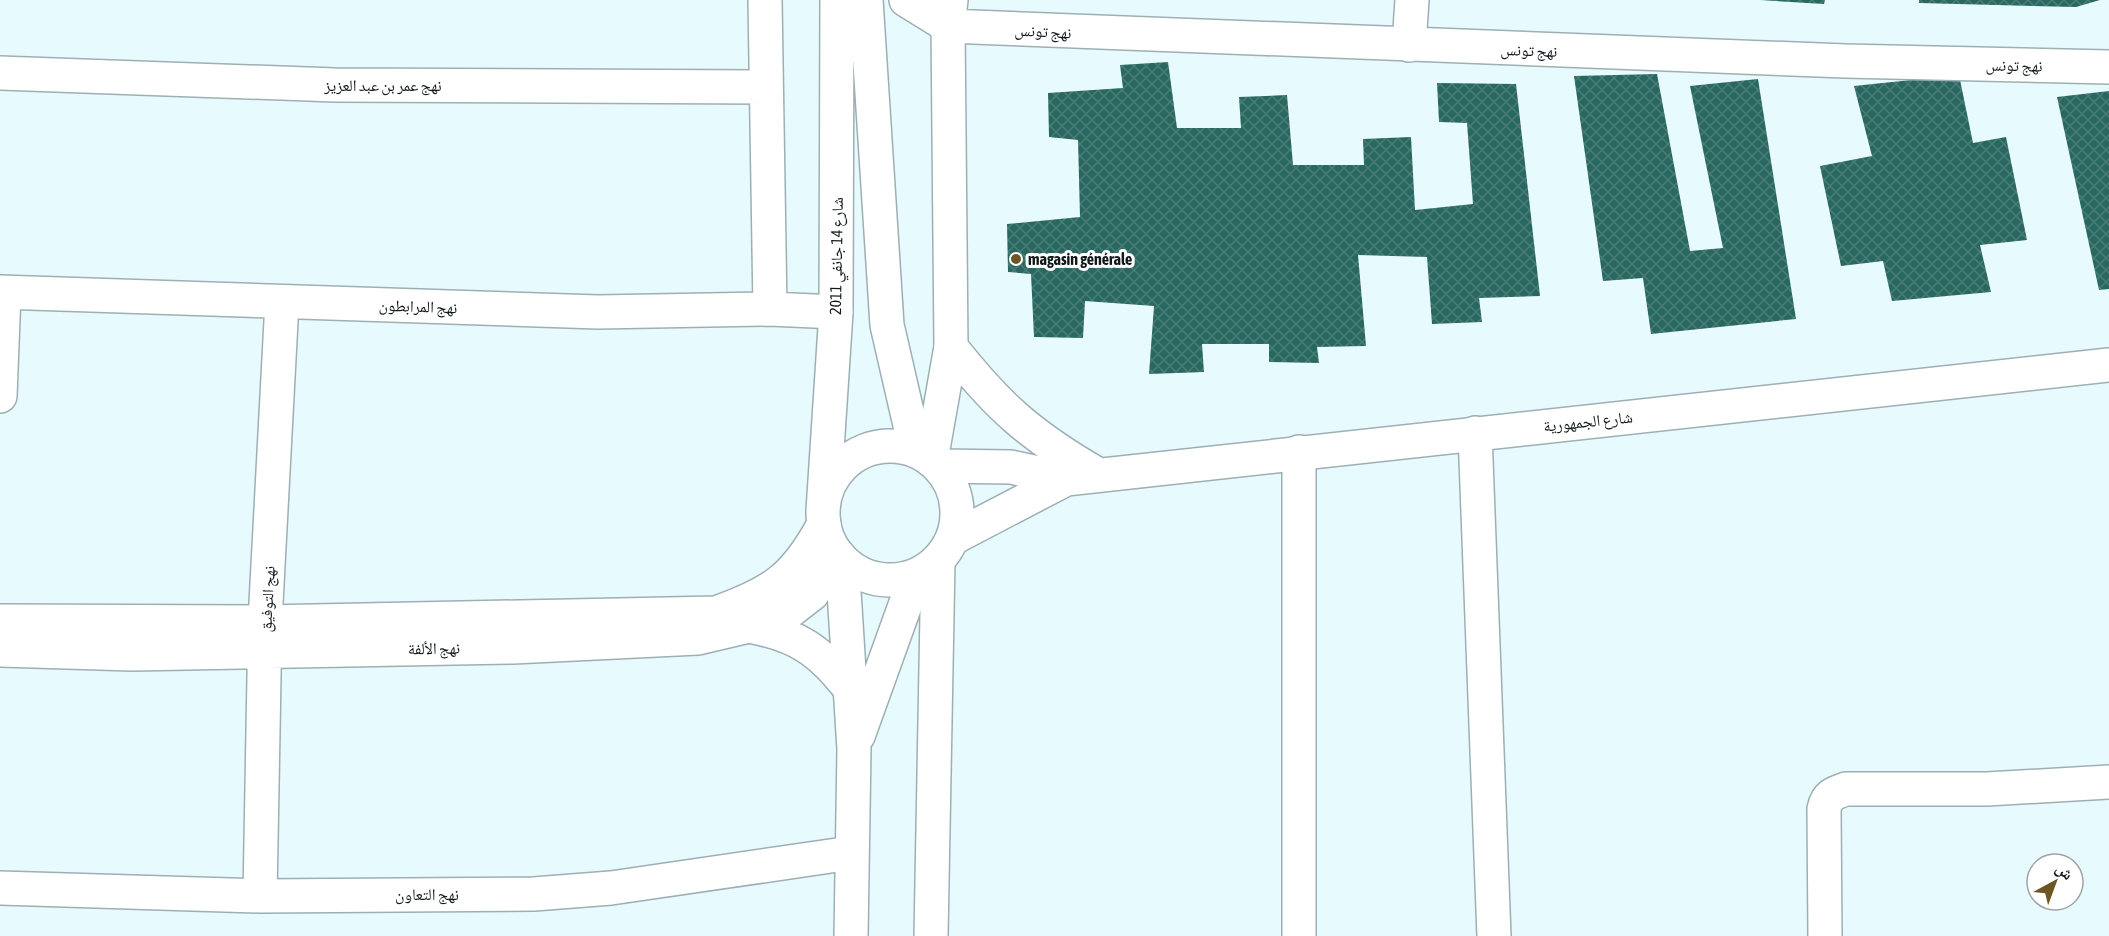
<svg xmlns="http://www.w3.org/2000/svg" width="2109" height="936" font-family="'Asap Condensed','Noto Naskh Arabic',sans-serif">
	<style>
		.building { fill: url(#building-cross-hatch) }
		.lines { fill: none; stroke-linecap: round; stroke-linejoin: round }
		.street-casing { stroke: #9dafb3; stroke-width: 36 }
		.secondary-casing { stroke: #9dafb3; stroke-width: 36 }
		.primary-casing { stroke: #9dafb3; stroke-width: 36 }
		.street { stroke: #fff; stroke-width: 33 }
		.secondary { stroke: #fff; stroke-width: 33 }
		.primary { stroke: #fff; stroke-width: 33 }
		.poi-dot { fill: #6d5525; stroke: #fff; stroke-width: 2 }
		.labels { text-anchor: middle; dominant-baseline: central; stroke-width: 6; stroke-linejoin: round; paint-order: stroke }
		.street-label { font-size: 16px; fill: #12191b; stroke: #fff }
		.poi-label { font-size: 16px; font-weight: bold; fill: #12191b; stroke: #fff; text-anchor: start }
	</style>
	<defs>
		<pattern id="building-cross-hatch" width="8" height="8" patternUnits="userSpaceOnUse" patternTransform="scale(1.5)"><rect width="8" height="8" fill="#286860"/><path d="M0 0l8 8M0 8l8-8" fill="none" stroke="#4c7c77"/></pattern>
	</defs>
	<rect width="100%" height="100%" fill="#e7fbfe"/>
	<path class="building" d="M 1760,0 L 1825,0 L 1824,4 Z
		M 1919,0 L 2100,0 L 2076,7 L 1919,3 Z
		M 1168,62 L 1177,128 L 1241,128 L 1239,97 L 1287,95 L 1293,165 L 1364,165 L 1363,139 L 1411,137 L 1415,210 L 1473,204 L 1467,123 L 1439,122 L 1437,83 L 1516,84 L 1540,296 L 1479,298 L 1482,322 L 1432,324 L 1427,257 L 1358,255 L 1366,346 L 1317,347 L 1319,363 L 1269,362 L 1269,344 L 1202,344 L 1204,372 L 1149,374 L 1154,306 L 1085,301 L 1083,338 L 1034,337 L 1031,274 L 1008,272 L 1007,224 L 1080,217 L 1078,140 L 1049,137 L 1048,93 L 1123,88 L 1120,65 Z
		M 1657,74 L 1690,251 L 1723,248 L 1690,86 L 1758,79 L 1796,319 L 1651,334 L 1643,278 L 1603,281 L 1574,76 Z
		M 1959,75 L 1973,143 L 2006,137 L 2027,240 L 1980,245 L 1991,292 L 1892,301 L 1883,261 L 1841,266 L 1820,166 L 1872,156 L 1854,86 Z
		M 2109,91 L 2109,289 L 2099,290 L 2057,97 Z"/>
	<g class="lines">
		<g class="street-casing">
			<path id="street" d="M 765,0 L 770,309
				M 906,0 L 948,26 L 1845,61 L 2109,67
				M 1409,45 L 1412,0
				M 0,73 L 335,85 L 766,87
				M 0,292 L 598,312 L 770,309 L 836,312
				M 0,396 L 4,293
				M 1475,433 L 1494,936
				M 931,460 L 951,347 L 948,26 L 951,0
				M 0,621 L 265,622 L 716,613 C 773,593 795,578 824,524
				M 0,650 L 132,654 L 513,647 L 698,638 L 749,626 L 790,611 L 812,594 L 838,555
				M 0,888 L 260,896 L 534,894 L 611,888 L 851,853
				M 260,896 L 265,622 L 282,302
				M 931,936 L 938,560
				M 1299,936 L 1299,452
				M 1825,936 L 1824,809 C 1827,795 1834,793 1846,789 L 1987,789 L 2109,782"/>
		</g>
		<g class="secondary-casing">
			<path id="secondary" d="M 951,347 C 997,406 1031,436 1097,474
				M 938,466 L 1011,467 L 1066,479 L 2109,365
				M 953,538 L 1066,479"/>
		</g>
		<g class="primary-casing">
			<path id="primary" d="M 866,0 L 887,325 L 916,451
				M823 513a67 67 0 1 1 134 0a67 67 0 1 1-134 0Z
				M 823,511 L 836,312 L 837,0
				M 842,560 L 854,749 L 851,936
				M 749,626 C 797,635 820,650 850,689
				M 858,736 L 916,575"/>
		</g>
		<use href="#street" class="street"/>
		<use href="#secondary" class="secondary"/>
		<use href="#primary" class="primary"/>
	</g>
	<circle class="poi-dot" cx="1016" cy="259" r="6"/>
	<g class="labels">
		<g class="street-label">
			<text transform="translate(1043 31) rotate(3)">نهج تونس</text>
			<text transform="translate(1529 50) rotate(2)">نهج تونس</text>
			<text transform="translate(2014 65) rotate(1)">نهج تونس</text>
			<text x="383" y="85">نهج عمر بن عبد العزيز</text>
			<text transform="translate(836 256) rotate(-89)">شارع 14 جانفي 2011</text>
			<text transform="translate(418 306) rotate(2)">نهج المرابطون</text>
			<text transform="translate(1588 421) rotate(-6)">شارع الجمهورية</text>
			<text transform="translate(267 599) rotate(-87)">نهج التوفيق</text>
			<text transform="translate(434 648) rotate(-1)">نهج الألفة</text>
			<text x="427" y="894">نهج التعاون</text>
		</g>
		<g class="poi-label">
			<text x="1028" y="259">magasin générale</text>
		</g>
	</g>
	<g transform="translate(2055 882) rotate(41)"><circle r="28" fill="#ffffff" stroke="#a0a3a4" stroke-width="1.5"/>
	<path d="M0-4.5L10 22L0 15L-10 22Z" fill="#6d5525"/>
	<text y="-9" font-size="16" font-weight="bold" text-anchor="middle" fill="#12191b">ش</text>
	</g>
</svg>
